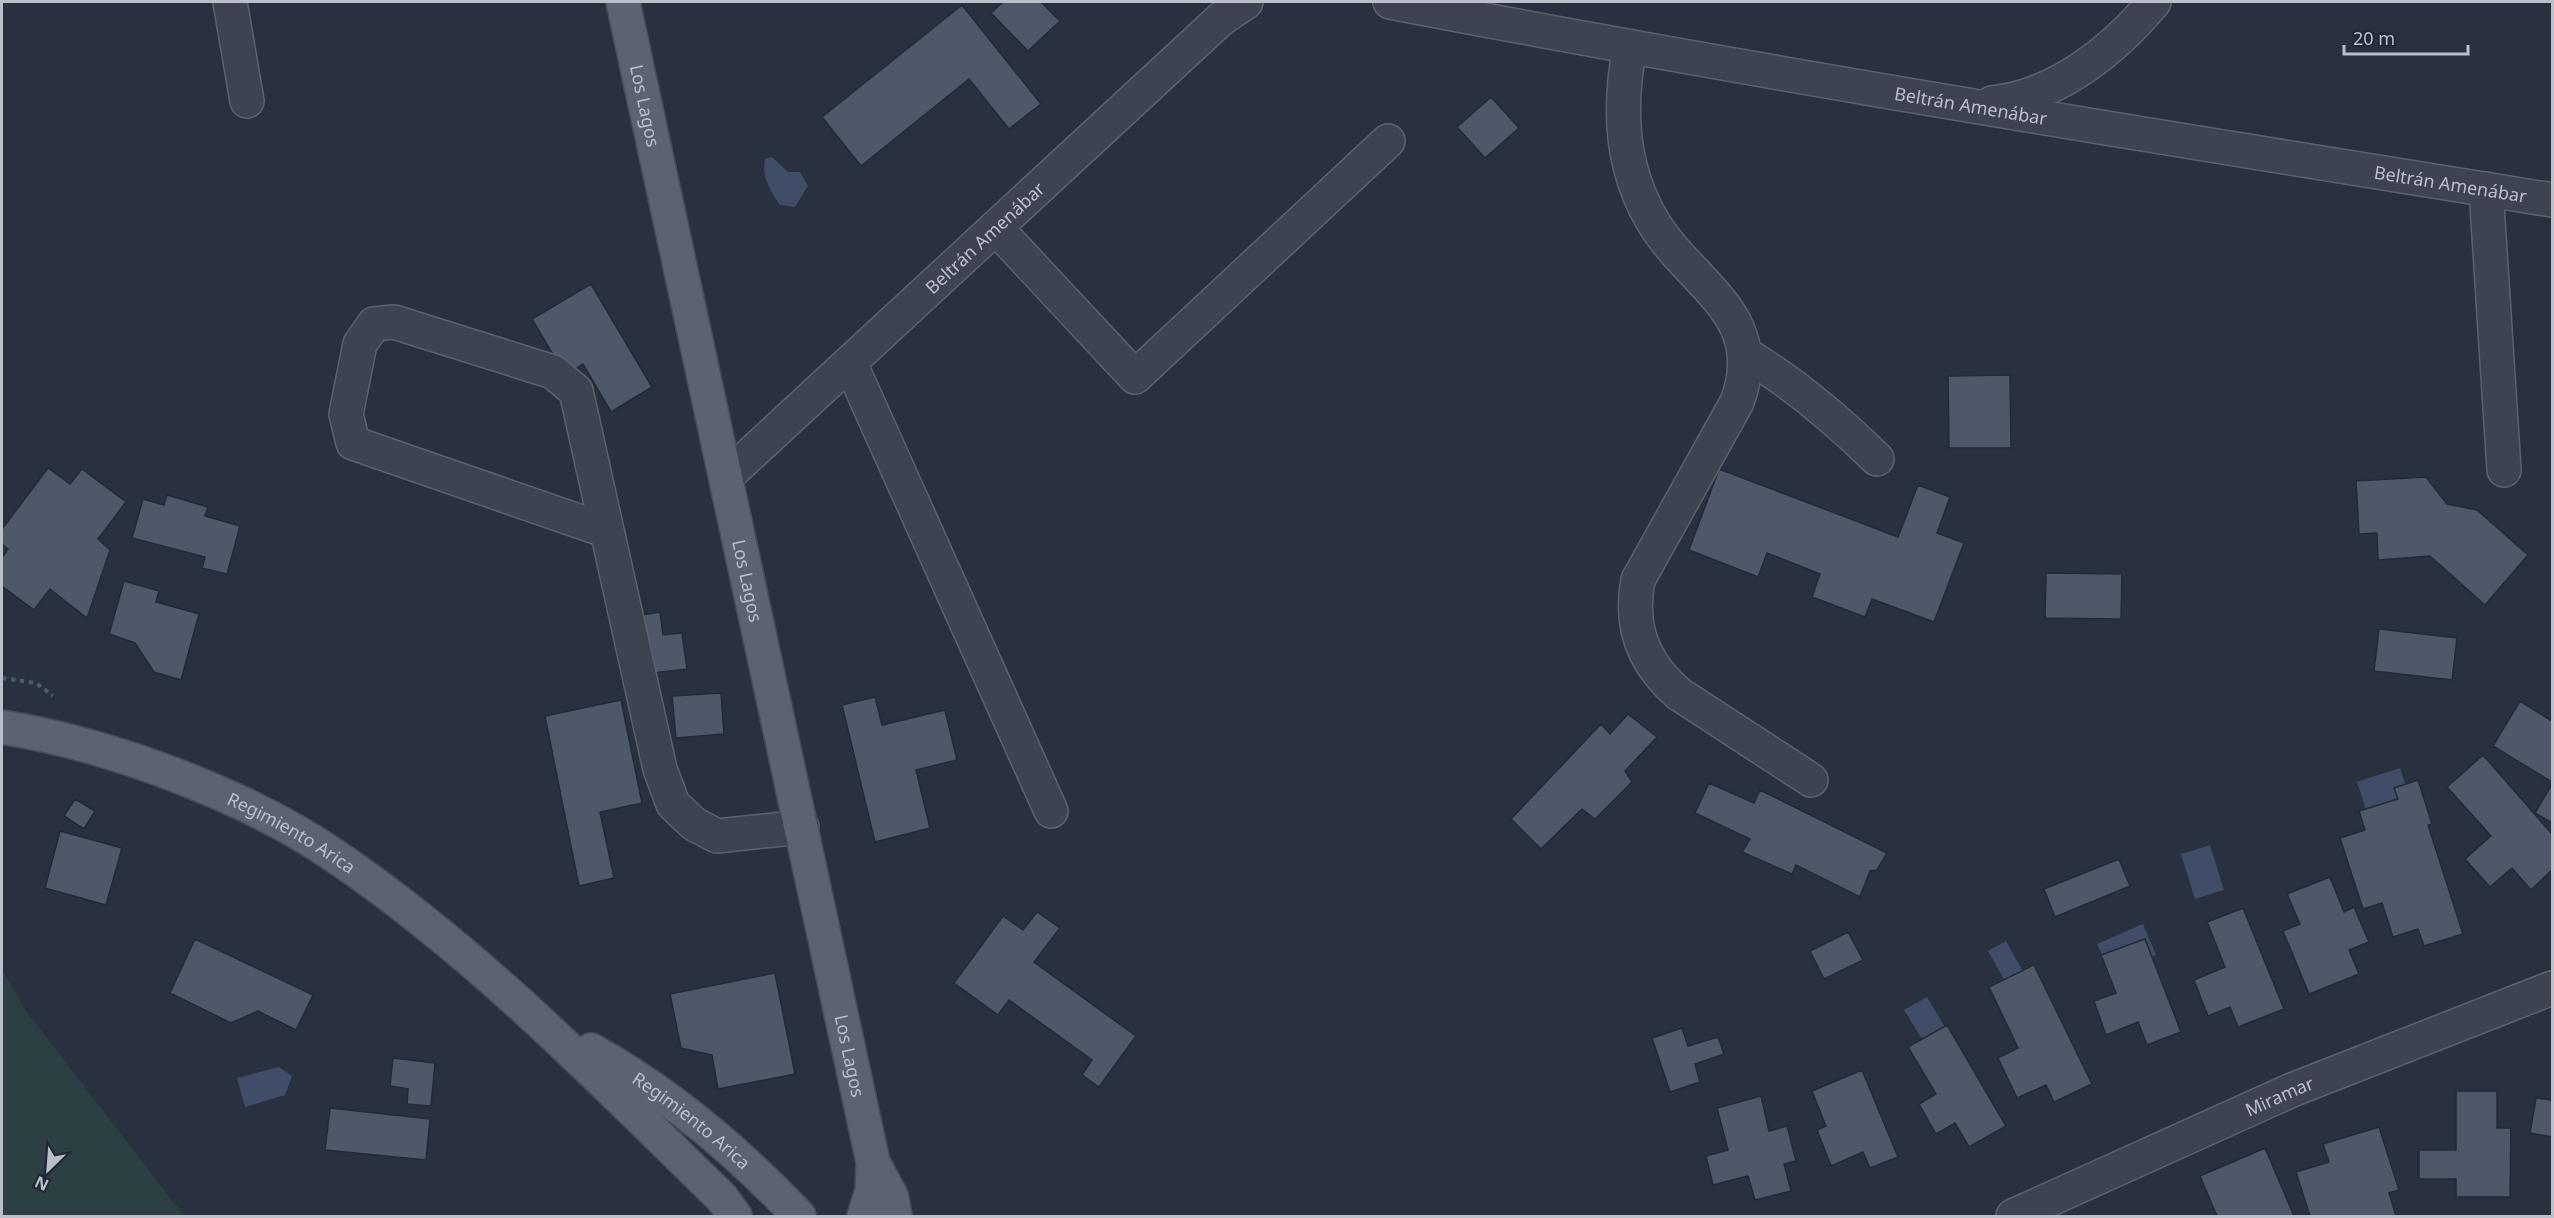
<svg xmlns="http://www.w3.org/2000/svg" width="2554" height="1218" font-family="'Noto Sans',sans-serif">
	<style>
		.green { fill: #2c3f42 }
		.water { fill: #404d68 }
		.building { fill: #4f5869; stroke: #232a37; stroke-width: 1.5 }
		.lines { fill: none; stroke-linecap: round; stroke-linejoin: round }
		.minor-casing { stroke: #5b616d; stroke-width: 36 }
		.major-casing { stroke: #474c59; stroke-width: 36 }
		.path { stroke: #4b5c60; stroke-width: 4; stroke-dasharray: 4.5 4.5; stroke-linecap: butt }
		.minor { stroke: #3d4350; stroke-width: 33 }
		.major { stroke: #5b6270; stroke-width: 33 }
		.labels { text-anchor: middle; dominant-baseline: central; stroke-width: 4.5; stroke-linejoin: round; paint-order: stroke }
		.street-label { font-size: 18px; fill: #babfca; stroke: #212835 }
	</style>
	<rect width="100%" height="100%" fill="#293140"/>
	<path class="green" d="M 2,970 L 26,1011 L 184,1216 L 2,1216 Z"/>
	<path class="water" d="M 772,157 L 788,172 L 800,172 L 808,186 L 795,207 L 780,205 C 771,191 761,177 765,159 Z
		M 2400,768 L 2412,805 L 2369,819 L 2357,782 Z
		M 2210,845 L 2224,890 L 2195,899 L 2181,854 Z
		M 2143,924 L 2156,955 L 2145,959 L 2103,957 L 2097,944 Z
		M 2006,941 L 2034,991 L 2016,1001 L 1988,951 Z
		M 1927,997 L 1953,1041 L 1931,1053 L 1904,1010 Z
		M 279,1067 L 292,1076 L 285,1095 L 245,1107 L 237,1078 Z"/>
	<path class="building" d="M 1003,2 L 1041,2 L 1060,21 L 1028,51 L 991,13 Z
		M 962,5 L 1041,104 L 1009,129 L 969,79 L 861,166 L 822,117 Z
		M 1491,97 L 1519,128 L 1485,158 L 1457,127 Z
		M 591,284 L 652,387 L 611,412 L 583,364 L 565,375 L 532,319 Z
		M 2010,375 L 2011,448 L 1949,448 L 1948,376 Z
		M 48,468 L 70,484 L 82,469 L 126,502 L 98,539 L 110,550 L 87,618 L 50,589 L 34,610 L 2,586 L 2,558 L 8,549 L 2,544 L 2,529 Z
		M 1719,469 L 1898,537 L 1918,485 L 1950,497 L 1937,533 L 1964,543 L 1934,622 L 1872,599 L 1865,617 L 1812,597 L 1820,574 L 1767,553 L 1758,577 L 1689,550 Z
		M 2426,477 L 2447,504 L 2477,510 L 2528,555 L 2485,605 L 2430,556 L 2378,560 L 2377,533 L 2359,534 L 2356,481 Z
		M 167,495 L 208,507 L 205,516 L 240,526 L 227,574 L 202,568 L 205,557 L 132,538 L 143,499 L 164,505 Z
		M 2046,573 L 2122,574 L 2121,619 L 2045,618 Z
		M 124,581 L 159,591 L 156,602 L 199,614 L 181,680 L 154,672 L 135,643 L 109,634 Z
		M 660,612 L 663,635 L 682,633 L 687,669 L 644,674 L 636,616 Z
		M 2379,629 L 2457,638 L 2452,680 L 2374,671 Z
		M 721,693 L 724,734 L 676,738 L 672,696 Z
		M 875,697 L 882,725 L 945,710 L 957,760 L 916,770 L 930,828 L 875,842 L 842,705 Z
		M 621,700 L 642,803 L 600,812 L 614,878 L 579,886 L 545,716 Z
		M 2520,701 L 2552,721 L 2552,782 L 2493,746 Z
		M 1628,714 L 1657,737 L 1625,771 L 1632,782 L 1595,819 L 1582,809 L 1541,849 L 1511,819 L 1601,724 L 1610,734 Z
		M 2483,755 L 2552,834 L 2552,870 L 2531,890 L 2512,868 L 2490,887 L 2465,859 L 2491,836 L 2447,787 Z
		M 2418,780 L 2432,824 L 2428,825 L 2463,934 L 2424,946 L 2418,929 L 2393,937 L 2382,903 L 2363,909 L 2340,838 L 2365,830 L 2359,811 L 2398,799 L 2394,788 Z
		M 1709,783 L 1754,803 L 1760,790 L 1887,853 L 1877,870 L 1870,871 L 1860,897 L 1796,865 L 1792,874 L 1742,852 L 1750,839 L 1695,813 Z
		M 2552,784 L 2552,823 L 2535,813 Z
		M 75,799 L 95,811 L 84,829 L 64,816 Z
		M 60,831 L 122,848 L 106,905 L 45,888 Z
		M 2119,859 L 2130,886 L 2055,917 L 2044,889 Z
		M 2330,877 L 2344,912 L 2354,907 L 2369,942 L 2349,950 L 2359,974 L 2309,994 L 2283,931 L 2300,924 L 2287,894 Z
		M 2243,908 L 2284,1009 L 2238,1027 L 2230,1007 L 2208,1016 L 2194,980 L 2225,967 L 2207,922 Z
		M 1037,912 L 1060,928 L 1034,962 L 1136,1036 L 1099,1087 L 1082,1075 L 1092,1060 L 1009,1000 L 998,1015 L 954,983 L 1003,916 L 1023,930 Z
		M 1848,932 L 1863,960 L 1824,979 L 1810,951 Z
		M 195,939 L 313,995 L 296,1030 L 258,1011 L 231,1023 L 170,993 Z
		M 2145,939 L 2181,1032 L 2147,1045 L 2138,1022 L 2106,1035 L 2094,1001 L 2116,993 L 2101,955 Z
		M 2034,965 L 2092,1084 L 2054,1102 L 2046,1085 L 2017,1098 L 1998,1058 L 2018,1048 L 1989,987 Z
		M 775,973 L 795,1074 L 718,1089 L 712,1055 L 681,1048 L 670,994 Z
		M 1947,1025 L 2006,1126 L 1969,1147 L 1955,1123 L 1936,1134 L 1919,1104 L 1936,1094 L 1908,1047 Z
		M 1682,1028 L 1688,1046 L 1718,1037 L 1724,1054 L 1695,1064 L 1700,1082 L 1670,1092 L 1652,1038 Z
		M 393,1058 L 435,1063 L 431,1106 L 407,1104 L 408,1089 L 390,1086 Z
		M 1862,1070 L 1898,1157 L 1870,1168 L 1863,1152 L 1831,1166 L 1817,1130 L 1826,1126 L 1812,1091 Z
		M 2456,1091 L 2497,1091 L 2497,1128 L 2511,1128 L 2510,1197 L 2456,1197 L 2456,1179 L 2419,1179 L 2419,1150 L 2456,1150 Z
		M 1761,1096 L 1769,1131 L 1787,1126 L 1796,1161 L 1784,1164 L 1791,1191 L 1755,1200 L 1748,1176 L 1713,1185 L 1706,1156 L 1728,1150 L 1717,1108 Z
		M 2536,1098 L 2552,1100 L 2552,1137 L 2530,1133 Z
		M 330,1108 L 430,1119 L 426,1160 L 325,1150 Z
		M 2379,1127 L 2399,1190 L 2389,1193 L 2396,1216 L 2310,1216 L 2296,1172 L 2329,1162 L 2323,1144 Z
		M 2265,1148 L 2294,1216 L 2217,1216 L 2200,1176 Z"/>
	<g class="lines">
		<g class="minor-casing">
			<g id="minor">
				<path d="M 230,2 L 247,101"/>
				<path id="s1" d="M 1390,2 C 1776,76 2164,138 2552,200"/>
				<path d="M 1630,48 C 1618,107 1621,167 1652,220 C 1690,285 1770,314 1737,402 L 1638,580 C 1629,627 1643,663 1679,694 L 1811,780"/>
				<path d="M 1992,103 C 2057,96 2113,51 2154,2"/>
				<path d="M 2486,189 L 2504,470"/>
				<path d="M 996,228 L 1135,377 L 1388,141"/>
				<path d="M 1745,354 C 1794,383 1836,419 1877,459"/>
				<path d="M 850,363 L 1051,811"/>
				<path id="s2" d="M 727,476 L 1221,19 L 1246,2"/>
				<path d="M 607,531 L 353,443 L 346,414 L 360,344 L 374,324 L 394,322 L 553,372 L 576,391 L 660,769 L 673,804 L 694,824 L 717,836 L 802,827"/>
				<path id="s3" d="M 2013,1216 L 2292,1090 L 2552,988"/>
			</g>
		</g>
		<g class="major-casing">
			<g id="major">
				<path id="s4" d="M 623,2 L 873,1162 L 892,1198 L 895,1216"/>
				<path id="s5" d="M 2,727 C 109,744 249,796 338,858 C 480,955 600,1079 722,1198 L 735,1216"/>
				<path id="s6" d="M 591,1050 C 669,1093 738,1152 799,1216"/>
				<path d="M 864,1216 L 872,1191 L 873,1162"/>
			</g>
		</g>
		<path class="path" d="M 2,678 L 36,683 L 53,696"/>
		<use href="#minor" class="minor"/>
		<use href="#major" class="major"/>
	</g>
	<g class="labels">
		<g class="street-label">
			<text stroke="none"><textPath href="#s4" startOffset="106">Los Lagos</textPath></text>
			<text stroke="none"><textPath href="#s1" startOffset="590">Beltrán Amenábar</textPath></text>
			<text stroke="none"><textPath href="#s1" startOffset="1076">Beltrán Amenábar</textPath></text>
			<text stroke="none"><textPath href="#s2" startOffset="351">Beltrán Amenábar</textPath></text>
			<text stroke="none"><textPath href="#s4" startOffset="592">Los Lagos</textPath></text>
			<text stroke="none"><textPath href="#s5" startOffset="310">Regimiento Arica</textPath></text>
			<text stroke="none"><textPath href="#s4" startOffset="1078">Los Lagos</textPath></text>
			<text stroke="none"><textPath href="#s3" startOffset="292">Miramar</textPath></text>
			<text stroke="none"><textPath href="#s6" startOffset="123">Regimiento Arica</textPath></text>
		</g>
	</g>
	<rect width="2554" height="1218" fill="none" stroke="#babfca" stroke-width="6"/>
	<g transform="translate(48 1170) rotate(205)" stroke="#212835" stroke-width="4.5" paint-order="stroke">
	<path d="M0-4.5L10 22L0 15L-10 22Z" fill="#babfca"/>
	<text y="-9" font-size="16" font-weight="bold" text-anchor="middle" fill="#babfca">N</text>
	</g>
	<path d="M2344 45v9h124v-9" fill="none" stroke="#babfca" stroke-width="3"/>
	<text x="2353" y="45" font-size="18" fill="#babfca" stroke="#212835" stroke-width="4.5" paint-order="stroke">20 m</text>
</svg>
